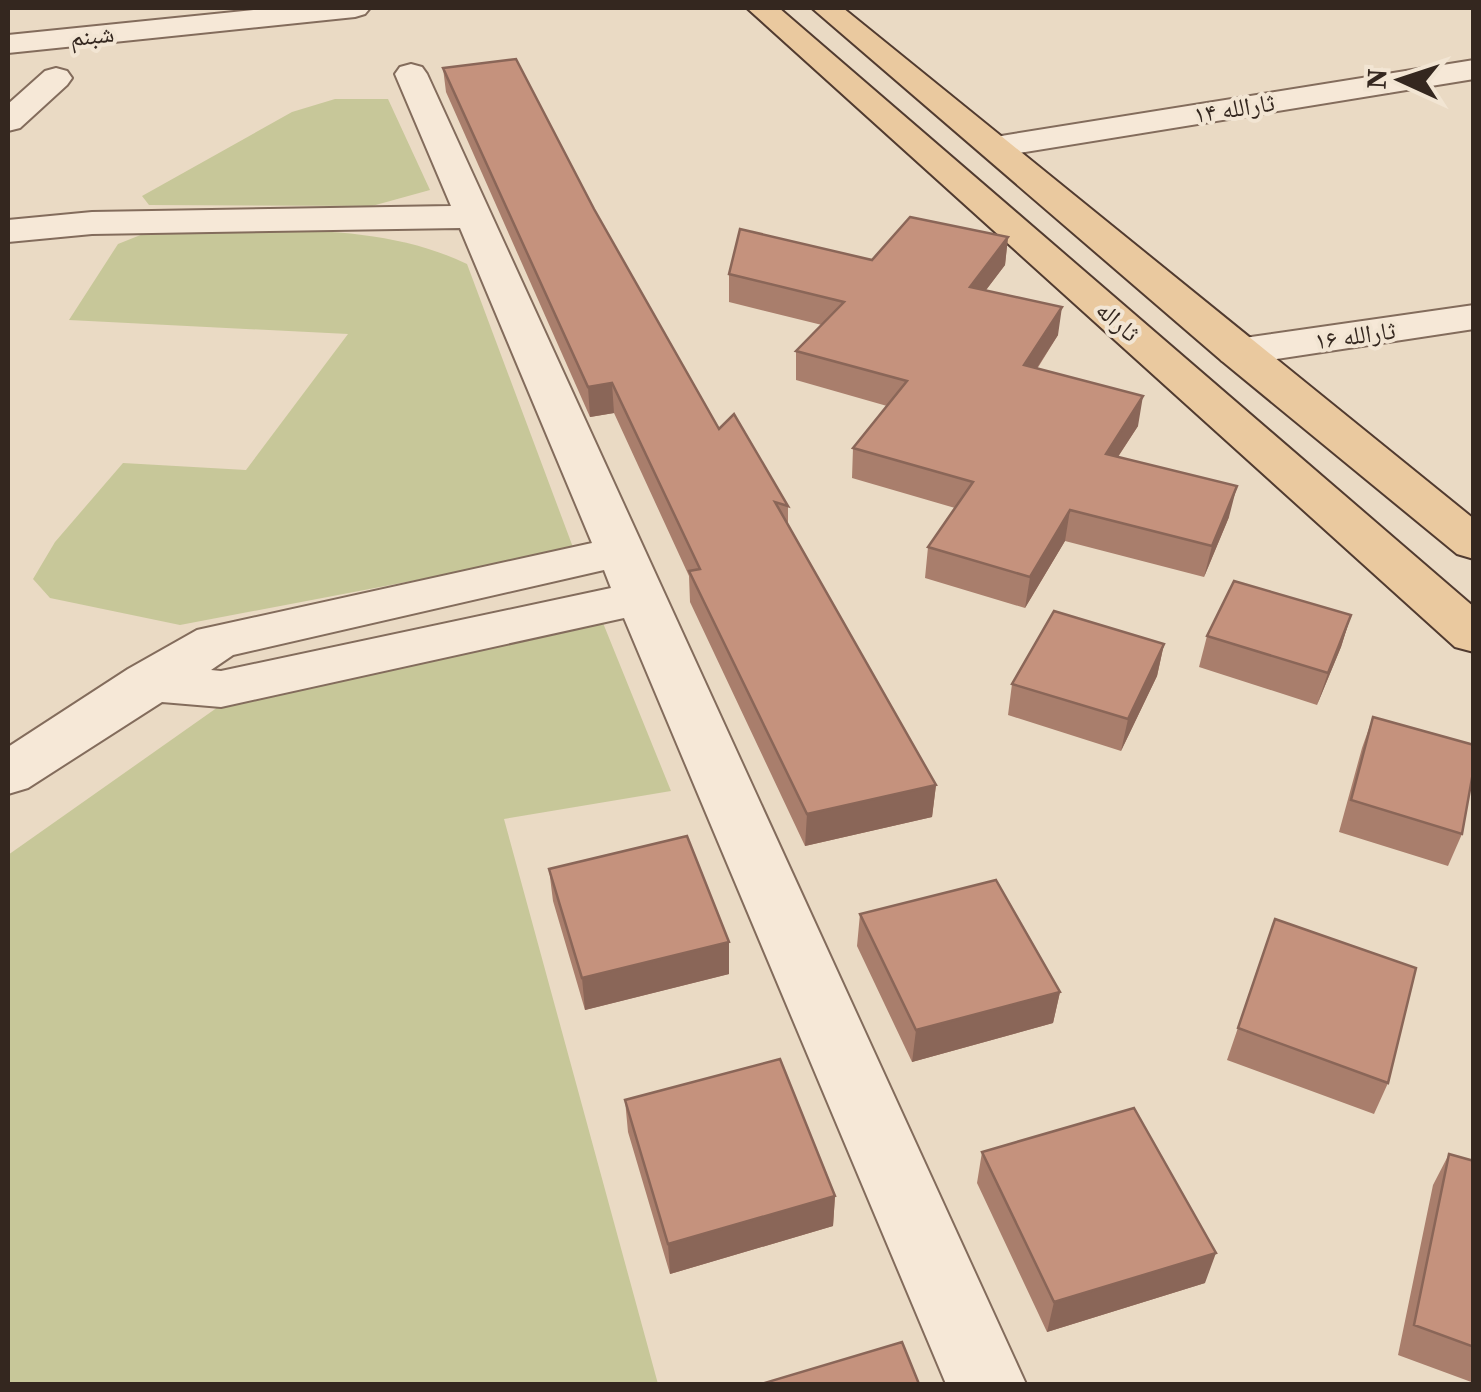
<svg xmlns="http://www.w3.org/2000/svg" width="1481" height="1392" font-family="'Source Serif 4','Noto Naskh Arabic',serif">
	<style>
		.green { fill: #c7c799 }
		.lines { fill: none; stroke-linecap: round; stroke-linejoin: round }
		.minor-casing { stroke: #836c5c; stroke-width: 4 }
		.major-casing { stroke: #513b30; stroke-width: 4 }
		.minor { fill: #f6e8d7; fill-rule: evenodd }
		.major { fill: #eac99f; fill-rule: evenodd }
		.wall { fill: #a97e6c }
		.shaded-wall { fill: #8a6658 }
		.building { fill: #c5927d; stroke: #8a6658; stroke-width: 2.5 }
		.labels { text-anchor: middle; dominant-baseline: central; stroke-width: 8; stroke-linejoin: round; paint-order: stroke }
		.far-street-label { font-size: 25px; fill: #34271f; stroke: #f2e5d3 }
	</style>
	<rect width="100%" height="100%" fill="#eadac4"/>
	<path class="green" d="M 335,99 L 388,99 L 430,190 L 372,206 L 149,205 L 142,196 L 292,112 Z
		M 148,232 C 251,232 372,218 467,264 L 574,550 L 180,625 L 50,598 L 33,579 L 55,542 L 123,463 L 246,470 L 348,334 L 69,320 L 118,244 Z
		M 603,623 L 671,791 L 504,819 L 658,1384 L 8,1384 L 8,855 L 218,707 Z"/>
	<g class="lines">
		<g class="minor-casing">
			<path id="minor" d="M 274,8 L 370,8 L 365,14 L 355,17 L 8,53 L 8,35 Z
				M 1474,60 L 1474,79 L 995,157 L 983,154 L 978,147 L 983,140 L 995,137 Z
				M 411,64 L 422,67 L 427,74 L 1026,1384 L 946,1384 L 624,618 L 221,707 L 162,702 L 28,788 L 8,794 L 8,747 L 128,669 L 197,630 L 592,543 L 460,228 L 92,234 L 8,242 L 8,220 L 92,212 L 451,206 L 395,74 L 400,67 ZM 604,570 L 611,588 L 221,671 L 211,670 L 233,655 Z
				M 56,68 L 67,71 L 72,78 L 67,85 L 20,128 L 8,131 L 8,104 L 45,71 Z
				M 1474,305 L 1474,329 L 1237,365 L 1222,361 L 1216,352 L 1222,343 L 1237,339 Z"/>
		</g>
		<g class="major-casing">
			<path id="major" d="M 747,8 L 779,8 L 1474,607 L 1474,652 L 1455,647 Z
				M 812,8 L 843,8 L 1474,519 L 1474,559 L 1457,554 L 1222,361 Z"/>
		</g>
		<use href="#minor" class="minor"/>
		<use href="#major" class="major"/>
	</g>
	<path class="wall" d="M 443,68 L 594,209 L 719,429 L 788,506 L 788,525 L 936,785 L 932,817 L 805,846 L 690,602 L 689,576 L 614,413 L 590,417 L 446,92 Z
		M 1008,237 L 1005,265 L 986,290 L 1058,335 L 1037,369 L 1138,426 L 1118,457 L 1229,517 L 1204,577 L 1065,541 L 1025,608 L 925,578 L 928,547 L 955,508 L 852,478 L 853,448 L 887,406 L 796,380 L 796,351 L 822,325 L 729,302 L 729,274 L 872,260 Z
		M 1351,615 L 1341,647 L 1317,705 L 1199,667 L 1207,636 Z
		M 1164,644 L 1157,676 L 1121,751 L 1008,715 L 1012,684 Z
		M 1373,717 L 1462,834 L 1448,866 L 1339,832 L 1362,748 Z
		M 549,869 L 729,942 L 729,974 L 585,1010 L 553,901 Z
		M 860,914 L 1060,992 L 1053,1023 L 912,1062 L 857,946 Z
		M 1275,919 L 1388,1083 L 1374,1114 L 1227,1060 Z
		M 625,1100 L 835,1196 L 833,1226 L 670,1274 L 628,1132 Z
		M 982,1152 L 1205,1283 L 1047,1332 L 977,1183 Z
		M 1449,1154 L 1474,1161 L 1474,1383 L 1398,1355 L 1433,1185 Z"/>
	<path class="shaded-wall" d="M 1008,237 L 1005,265 L 967,315 L 970,287 Z
		M 1062,307 L 1058,335 L 1020,394 L 1024,365 Z
		M 612,383 L 614,413 L 590,417 L 588,387 Z
		M 1143,396 L 1138,426 L 1100,484 L 1106,454 Z
		M 1237,486 L 1229,517 L 1204,577 L 1212,546 Z
		M 1070,510 L 1065,541 L 1025,608 L 1030,577 Z
		M 1351,615 L 1341,647 L 1317,705 L 1328,673 Z
		M 1164,644 L 1157,676 L 1121,751 L 1128,719 Z
		M 936,785 L 932,817 L 805,846 L 807,814 Z
		M 729,942 L 729,974 L 585,1010 L 582,978 Z
		M 1060,992 L 1053,1023 L 912,1062 L 916,1030 Z
		M 835,1196 L 833,1226 L 670,1274 L 668,1244 Z
		M 1216,1253 L 1205,1283 L 1047,1332 L 1054,1302 Z"/>
	<path class="building" d="M 516,59 L 594,209 L 719,429 L 734,414 L 788,506 L 775,502 L 936,785 L 807,814 L 689,571 L 700,569 L 612,383 L 588,387 L 443,68 Z
		M 910,217 L 1008,237 L 970,287 L 1062,307 L 1024,365 L 1143,396 L 1106,454 L 1237,486 L 1212,546 L 1070,510 L 1030,577 L 928,547 L 973,482 L 853,448 L 907,381 L 796,351 L 844,302 L 729,274 L 740,229 L 872,260 Z
		M 1234,581 L 1351,615 L 1328,673 L 1207,636 Z
		M 1054,611 L 1164,644 L 1128,719 L 1012,684 Z
		M 1373,717 L 1474,745 L 1474,767 L 1462,834 L 1351,800 Z
		M 687,836 L 729,942 L 582,978 L 549,869 Z
		M 996,880 L 1060,992 L 916,1030 L 860,914 Z
		M 1275,919 L 1416,968 L 1388,1083 L 1238,1028 Z
		M 780,1059 L 835,1196 L 668,1244 L 625,1100 Z
		M 1134,1108 L 1216,1253 L 1054,1302 L 982,1152 Z
		M 1449,1154 L 1474,1161 L 1474,1347 L 1414,1325 Z
		M 902,1342 L 919,1384 L 761,1384 Z"/>
	<g class="labels">
		<g class="far-street-label">
			<text transform="translate(92 35) rotate(-6)">شبنم</text>
			<text transform="translate(1234 108) rotate(-9)">ثارالله ۱۴</text>
			<text transform="translate(1118 321) rotate(41)">ثاراله</text>
			<text transform="translate(1355 335) rotate(-8)">ثارالله ۱۶</text>
		</g>
	</g>
	<rect width="1481" height="1392" fill="none" stroke="#34271f" stroke-width="20"/>
	<g transform="translate(1401 80) rotate(273)" stroke="#f2e5d3" stroke-width="8" paint-order="stroke">
	<path d="M0-8L18 38L0 25L-18 38Z" fill="#34271f"/>
	<text y="-15" font-size="28" font-weight="bold" text-anchor="middle" fill="#34271f">N</text>
	</g>
</svg>
